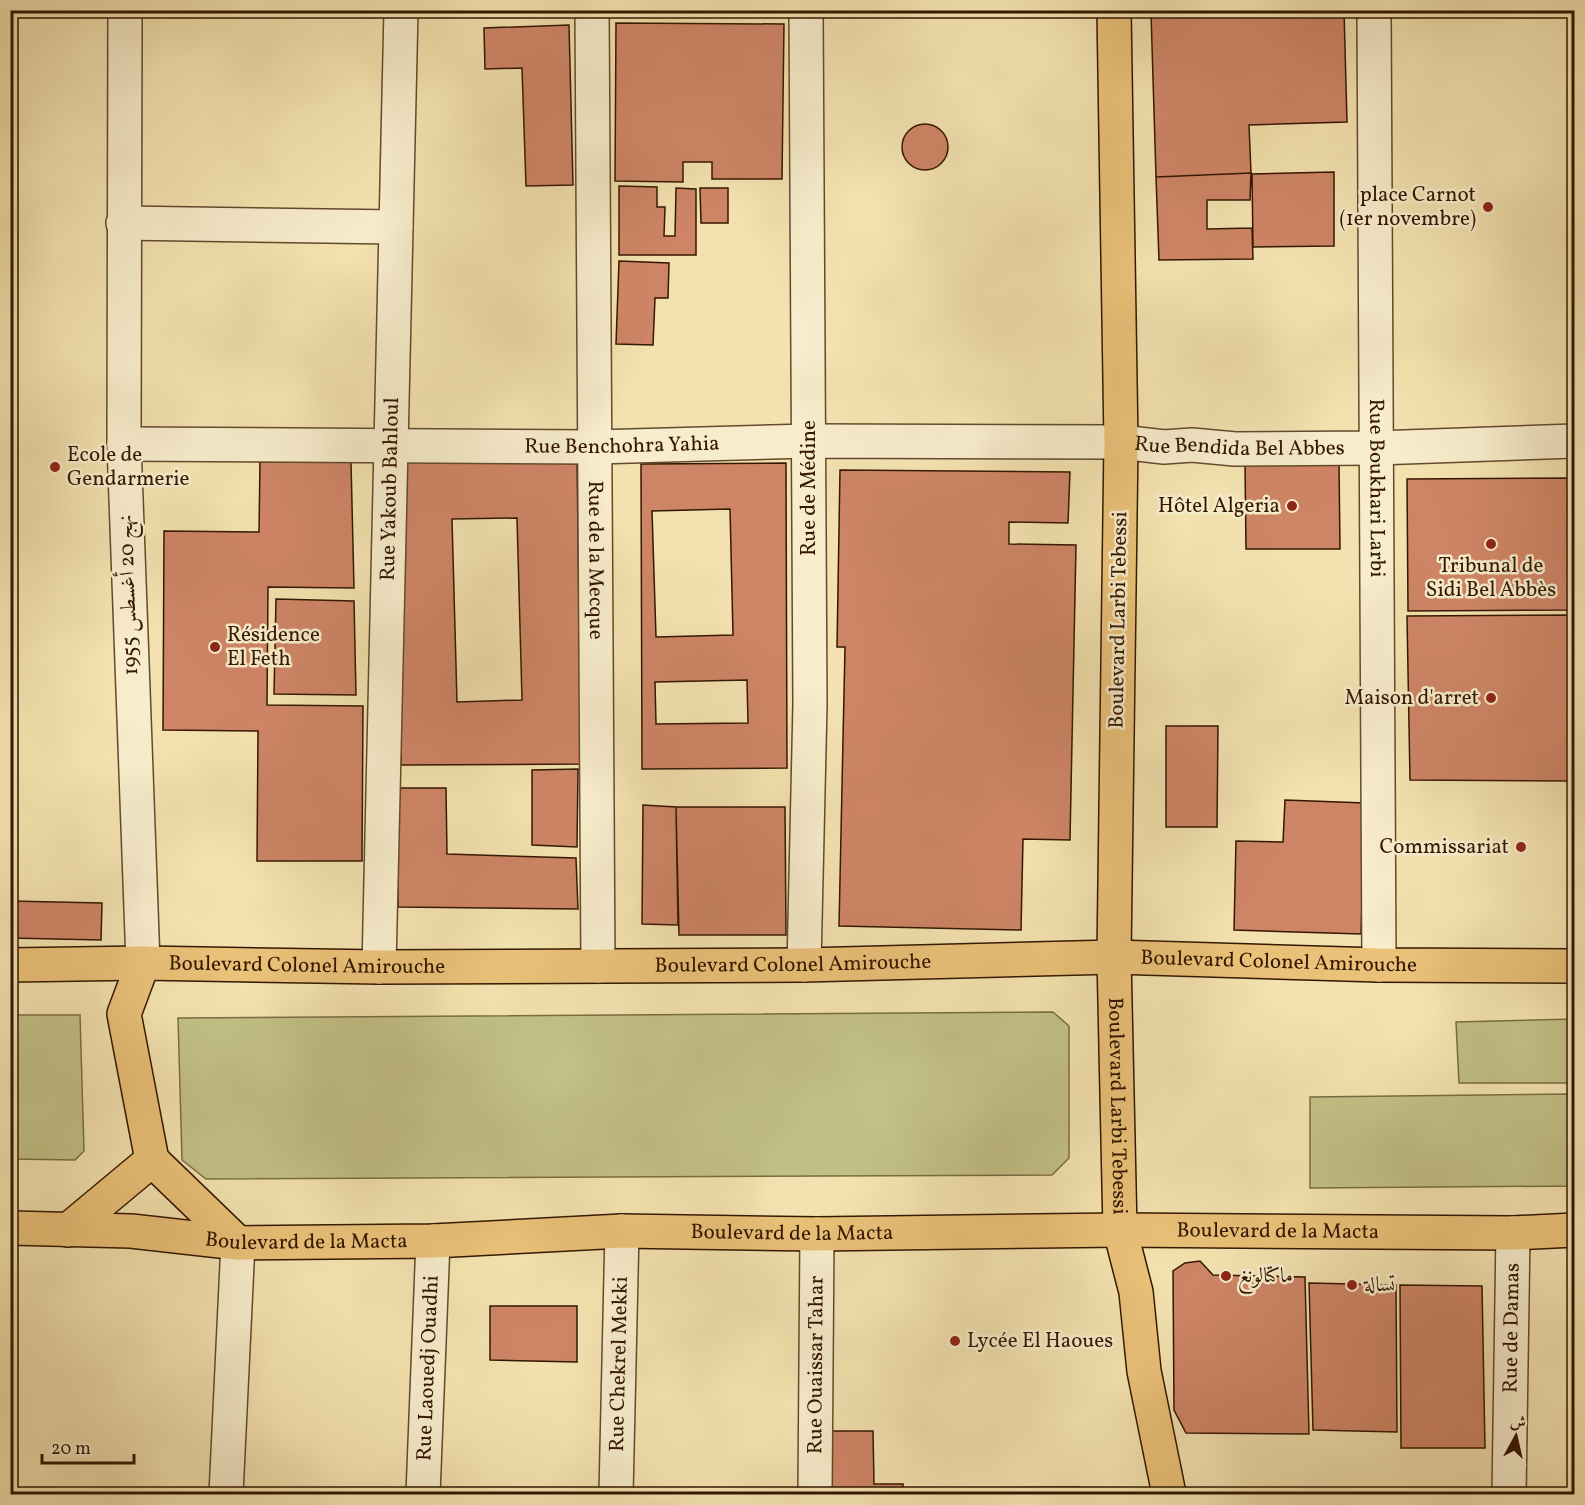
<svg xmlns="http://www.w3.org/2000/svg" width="1585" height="1505" font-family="Vollkorn,Amiri,serif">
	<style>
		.green { fill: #c2c186; stroke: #7a6c43; stroke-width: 1.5 }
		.building { fill: #ce8566; stroke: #331700; stroke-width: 1.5; fill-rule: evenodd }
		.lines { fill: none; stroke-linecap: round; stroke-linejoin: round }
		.minor-casing { stroke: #634a2c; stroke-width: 36 }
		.major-casing { stroke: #331700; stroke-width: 36 }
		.minor { stroke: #f7eccb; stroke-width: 33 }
		.major { stroke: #eac178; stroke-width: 33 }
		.poi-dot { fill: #8f2418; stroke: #f7eccb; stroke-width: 2 }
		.labels { text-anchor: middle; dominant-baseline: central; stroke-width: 5; stroke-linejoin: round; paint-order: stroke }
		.poi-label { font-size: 21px; fill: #331700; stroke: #f7eccb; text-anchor: start }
		.street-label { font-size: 21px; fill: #331700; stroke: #f7eccb }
	</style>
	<rect width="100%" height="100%" fill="#f3e2af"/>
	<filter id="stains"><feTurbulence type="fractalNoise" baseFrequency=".00333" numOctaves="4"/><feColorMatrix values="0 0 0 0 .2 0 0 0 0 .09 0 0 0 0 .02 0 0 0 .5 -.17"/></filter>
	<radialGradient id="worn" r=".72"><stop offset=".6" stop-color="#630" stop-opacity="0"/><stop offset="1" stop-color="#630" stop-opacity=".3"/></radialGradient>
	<path class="green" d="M 1053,1012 L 1069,1026 L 1069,1158 L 1052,1175 L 206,1179 L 182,1160 L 178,1018 Z
		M 11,1015 L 80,1015 L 84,1151 L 75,1160 L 11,1159 Z
		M 1574,1019 L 1574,1083 L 1459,1083 L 1456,1022 Z
		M 1574,1094 L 1574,1186 L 1310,1188 L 1310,1097 Z"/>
	<path class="building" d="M 1227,10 L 1344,10 L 1347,122 L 1249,125 L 1251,173 L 1156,177 L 1151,13 Z
		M 616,23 L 784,24 L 782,179 L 712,179 L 712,162 L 683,162 L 683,182 L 615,181 Z
		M 569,25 L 573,185 L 526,186 L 522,68 L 485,69 L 484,28 Z
		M902 147a23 23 0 1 1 46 0a23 23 0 1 1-46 0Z
		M 1334,172 L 1334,246 L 1253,247 L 1252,174 Z
		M 1251,173 L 1250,200 L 1207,200 L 1207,229 L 1252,228 L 1253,259 L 1159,260 L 1156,177 Z
		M 619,186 L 657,187 L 657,207 L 665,207 L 664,236 L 675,236 L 676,188 L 696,189 L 696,255 L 619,255 Z
		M 700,188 L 728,188 L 728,223 L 701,223 Z
		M 619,261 L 669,263 L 668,298 L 655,298 L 653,345 L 616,344 Z
		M 577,458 L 581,764 L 401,765 L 398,460 ZM 517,518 L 522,700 L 457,702 L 452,519 Z
		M 260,462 L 351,462 L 354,588 L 268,587 L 267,705 L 363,706 L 362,861 L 257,861 L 258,731 L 163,730 L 164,531 L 259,532 Z
		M 786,463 L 787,768 L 642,769 L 641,464 ZM 730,509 L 733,635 L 656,637 L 652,511 ZM 747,680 L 748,723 L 656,724 L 655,682 Z
		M 1339,463 L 1340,549 L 1246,549 L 1245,464 Z
		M 840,470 L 1070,472 L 1068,523 L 1009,522 L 1009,544 L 1076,545 L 1070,840 L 1023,839 L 1021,930 L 839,926 L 845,647 L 837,647 Z
		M 1574,478 L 1574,610 L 1408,611 L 1407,479 Z
		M 276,599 L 354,601 L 356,695 L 274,694 Z
		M 1574,615 L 1574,781 L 1410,780 L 1407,616 Z
		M 1166,726 L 1218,726 L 1217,827 L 1166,827 Z
		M 578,769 L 577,847 L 532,845 L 532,770 Z
		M 397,788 L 446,788 L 447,854 L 576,858 L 578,909 L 398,907 Z
		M 1285,800 L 1365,803 L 1361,934 L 1234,930 L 1236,841 L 1283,842 Z
		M 643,805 L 676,807 L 678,925 L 642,924 Z
		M 676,807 L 785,807 L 786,935 L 679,935 Z
		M 10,901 L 102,903 L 101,940 L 10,938 Z
		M 1200,1261 L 1213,1275 L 1305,1277 L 1309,1434 L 1186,1433 L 1174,1410 L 1173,1271 L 1185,1263 Z
		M 1309,1283 L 1396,1285 L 1397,1432 L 1313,1430 Z
		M 1400,1285 L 1482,1286 L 1485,1448 L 1401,1448 Z
		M 490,1306 L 577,1306 L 577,1362 L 490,1360 Z
		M 825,1431 L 873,1431 L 874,1484 L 903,1484 L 903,1494 L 824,1494 Z
		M 1080,1487 L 1081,1494 L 977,1494 L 977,1488 Z"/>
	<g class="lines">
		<g class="minor-casing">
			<g id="minor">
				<path d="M 125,10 L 124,444 L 143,963"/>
				<path id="s1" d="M 592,10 L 598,966"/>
				<path id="s2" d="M 1374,10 L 1379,965"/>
				<path d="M 123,223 L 396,227"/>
				<path id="s3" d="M 124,444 L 596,447 L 809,441 L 1121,442 L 1164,447 L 1192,445 L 1235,449 L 1376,448 L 1574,441"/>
				<path d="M 804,965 L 810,704 L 806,10"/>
				<path id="s4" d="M 379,967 L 401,10"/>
				<path d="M 226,1494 L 238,1243"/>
				<path id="s5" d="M 423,1494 L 433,1241"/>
				<path id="s6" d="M 616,1494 L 622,1231"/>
				<path id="s7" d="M 815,1494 L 817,1234"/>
				<path id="s8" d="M 1509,1494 L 1513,1233"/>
			</g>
		</g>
		<g class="major-casing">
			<g id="major">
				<path id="s9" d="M 1114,10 L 1121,442 L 1114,957 L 1120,1230 L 1136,1292 L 1144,1371 L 1169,1494"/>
				<path d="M 143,963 L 124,1014 L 152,1160 L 238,1243"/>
				<path id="s10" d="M 10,965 L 143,963 L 379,967 L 804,965 L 1114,957 L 1379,965 L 1574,966"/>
				<path id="s11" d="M 10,1228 L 131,1231 L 238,1243 L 433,1241 L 622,1231 L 817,1234 L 1120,1230 L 1513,1233 L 1574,1230"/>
				<path d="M 68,1230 L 152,1160"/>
			</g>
		</g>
		<use href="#minor" class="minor"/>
		<use href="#major" class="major"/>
	</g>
	<g class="poi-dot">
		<circle cx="1488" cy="207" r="6"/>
		<circle cx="55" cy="467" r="6"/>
		<circle cx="1292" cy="506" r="6"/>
		<circle cx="1491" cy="544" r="6"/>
		<circle cx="215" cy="647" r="6"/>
		<circle cx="1491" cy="698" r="6"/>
		<circle cx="1521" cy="847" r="6"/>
		<circle cx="1226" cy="1276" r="6"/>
		<circle cx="1352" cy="1285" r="6"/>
		<circle cx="955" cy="1341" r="6"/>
	</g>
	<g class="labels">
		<g class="poi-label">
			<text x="1476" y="195" text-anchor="end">place Carnot<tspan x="1476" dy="24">(1er novembre)</tspan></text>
			<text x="67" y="455">Ecole de<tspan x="67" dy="24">Gendarmerie</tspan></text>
			<text x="1280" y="506" text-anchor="end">Hôtel Algeria</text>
			<text x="1491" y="566" text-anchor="middle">Tribunal de<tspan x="1491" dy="24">Sidi Bel Abbès</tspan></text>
			<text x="227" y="635">Résidence<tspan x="227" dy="24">El Feth</tspan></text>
			<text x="1479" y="698" text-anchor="end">Maison d'arret</text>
			<text x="1509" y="847" text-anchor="end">Commissariat</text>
			<text x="1238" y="1276">ماكتالونغ</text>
			<text x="1364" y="1285">تسالة</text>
			<text x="967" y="1341">Lycée El Haoues</text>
		</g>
		<g class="street-label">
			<text stroke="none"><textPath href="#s3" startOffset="498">Rue Benchohra Yahia</textPath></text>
			<text stroke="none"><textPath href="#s3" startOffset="1116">Rue Bendida Bel Abbes</textPath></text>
			<text transform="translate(809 488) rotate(-90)">Rue de Médine</text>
			<text stroke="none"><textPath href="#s2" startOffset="478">Rue Boukhari Larbi</textPath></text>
			<text stroke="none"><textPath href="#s4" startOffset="478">Rue Yakoub Bahloul</textPath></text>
			<text stroke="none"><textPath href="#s1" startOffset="550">Rue de la Mecque</textPath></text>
			<text transform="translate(129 595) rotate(-92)">نهج 20 أغسطس 1955</text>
			<text transform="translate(1119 620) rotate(-89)">Boulevard Larbi Tebessi</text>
			<text stroke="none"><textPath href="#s10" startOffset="1269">Boulevard Colonel Amirouche</textPath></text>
			<text stroke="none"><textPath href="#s10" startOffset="783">Boulevard Colonel Amirouche</textPath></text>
			<text stroke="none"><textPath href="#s10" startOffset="297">Boulevard Colonel Amirouche</textPath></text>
			<text stroke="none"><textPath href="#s9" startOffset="1096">Boulevard Larbi Tebessi</textPath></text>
			<text stroke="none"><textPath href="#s11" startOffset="1269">Boulevard de la Macta</textPath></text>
			<text stroke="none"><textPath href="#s11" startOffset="783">Boulevard de la Macta</textPath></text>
			<text stroke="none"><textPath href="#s11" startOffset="297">Boulevard de la Macta</textPath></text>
			<text stroke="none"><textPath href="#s8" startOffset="166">Rue de Damas</textPath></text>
			<text stroke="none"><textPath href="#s6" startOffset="130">Rue Chekrel Mekki</textPath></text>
			<text stroke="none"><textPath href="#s7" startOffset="129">Rue Ouaissar Tahar</textPath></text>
			<text stroke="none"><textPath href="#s5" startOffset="126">Rue Laouedj Ouadhi</textPath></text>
		</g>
	</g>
	<rect width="1585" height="1505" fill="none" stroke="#f3e2af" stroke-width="36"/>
	<rect x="12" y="12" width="1561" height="1481" fill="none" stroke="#331700" stroke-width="3"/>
	<rect x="18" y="18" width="1549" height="1469" fill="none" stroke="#331700" stroke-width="1.5"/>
	<g transform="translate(1516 1436) rotate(8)" stroke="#f7eccb" stroke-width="4.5" paint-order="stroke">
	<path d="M0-4.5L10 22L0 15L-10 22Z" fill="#331700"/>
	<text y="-9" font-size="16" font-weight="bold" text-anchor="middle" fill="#331700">ش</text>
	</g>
	<path d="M42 1454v9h92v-9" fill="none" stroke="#331700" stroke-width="3"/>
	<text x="51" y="1454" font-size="18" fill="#331700" stroke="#f7eccb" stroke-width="4.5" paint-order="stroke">20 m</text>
	<rect width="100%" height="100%" filter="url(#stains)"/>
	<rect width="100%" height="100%" fill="url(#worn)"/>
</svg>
